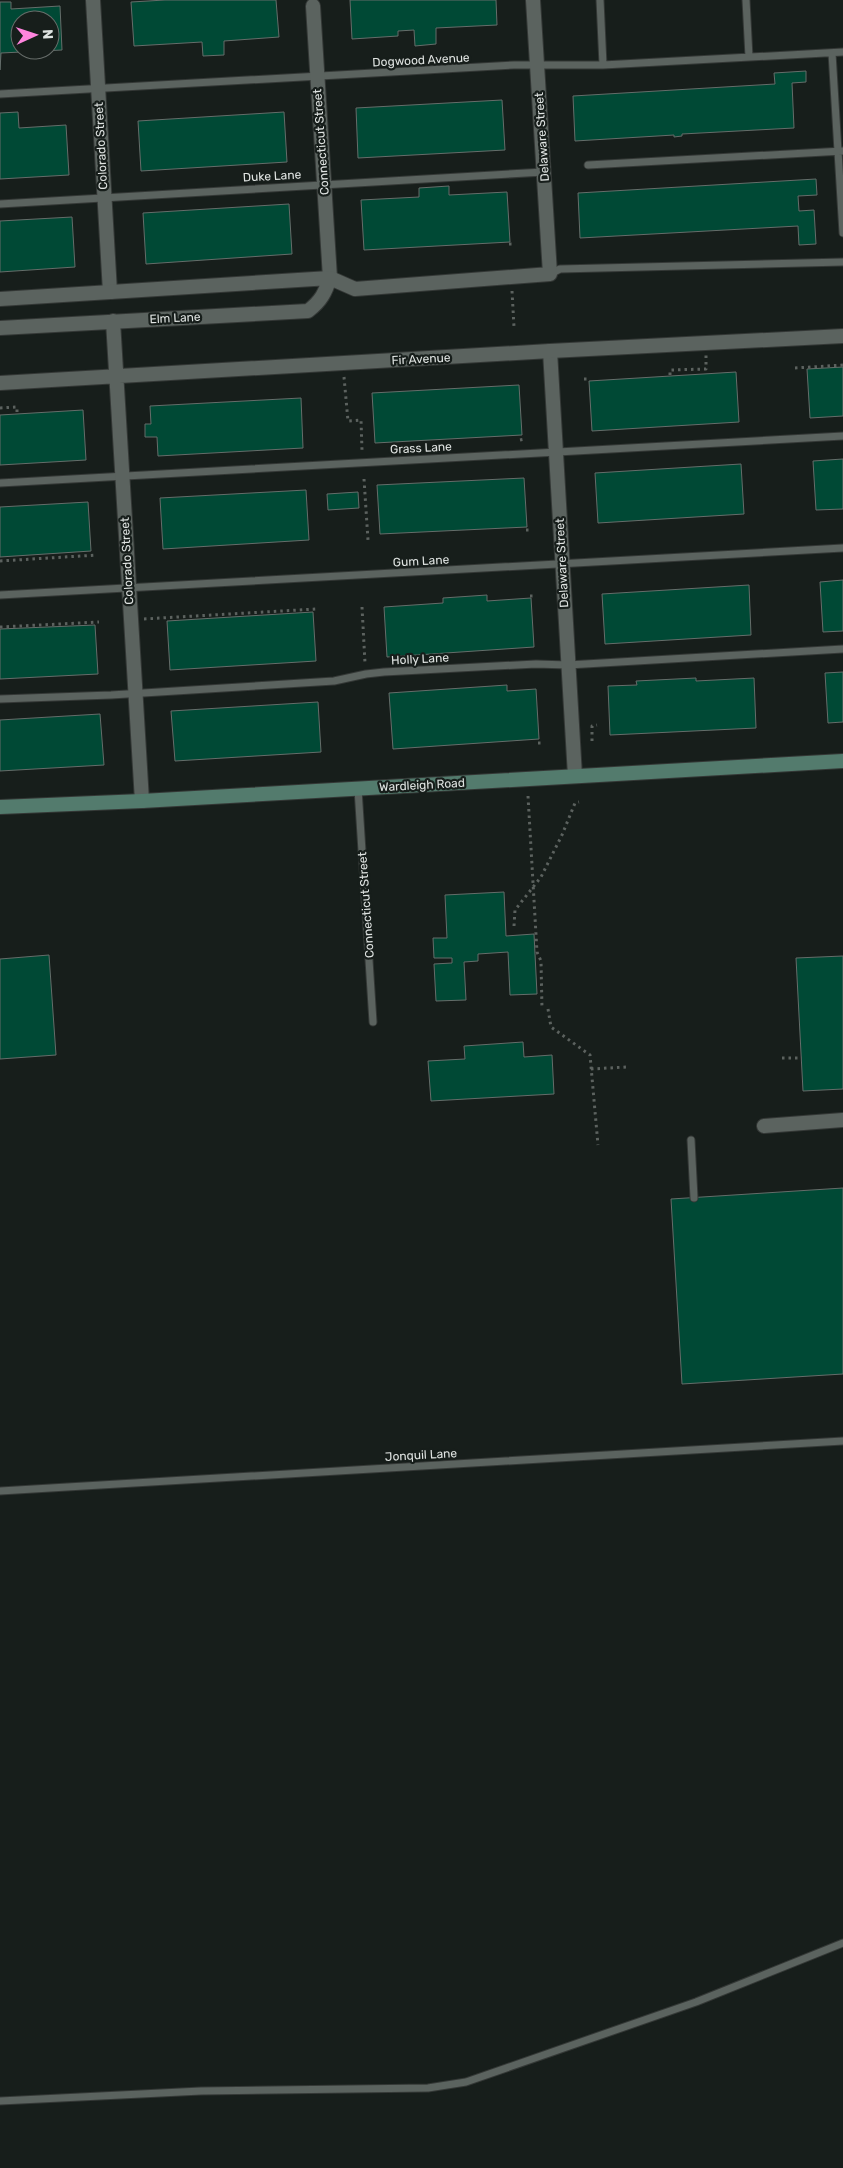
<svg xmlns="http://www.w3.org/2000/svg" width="843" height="2168" font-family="Rubik,sans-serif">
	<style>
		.building { fill: #004935; stroke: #656d6a; fill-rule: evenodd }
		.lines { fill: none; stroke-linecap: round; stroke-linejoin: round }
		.service-casing { stroke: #343836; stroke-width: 9 }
		.minor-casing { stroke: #343836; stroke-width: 16 }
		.tertiary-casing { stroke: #343836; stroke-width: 16 }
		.secondary-casing { stroke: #343836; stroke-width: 16 }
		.path { stroke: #5c625f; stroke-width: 3; stroke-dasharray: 2.5 4; stroke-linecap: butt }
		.service { stroke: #5b635f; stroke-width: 7 }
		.minor { stroke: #5b635f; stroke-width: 14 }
		.tertiary { stroke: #5b635f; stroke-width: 14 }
		.secondary { stroke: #537b6d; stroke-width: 14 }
		.labels { text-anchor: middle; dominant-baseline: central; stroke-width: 4.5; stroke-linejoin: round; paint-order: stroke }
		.street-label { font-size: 12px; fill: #dfe3e1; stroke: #171e1b }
	</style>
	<rect width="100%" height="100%" fill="#171e1b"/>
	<path class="building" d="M 165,0 L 276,0 L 279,37 L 224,41 L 224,55 L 203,56 L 202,42 L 134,46 L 131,2 Z
		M 350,0 L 496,0 L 497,25 L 436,28 L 436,44 L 415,46 L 414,30 L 398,31 L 398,36 L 352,39 Z
		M 0,2 L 11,2 L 11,9 L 60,6 L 62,50 L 1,53 L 0,70 ZM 20,20 L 50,20 L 50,50 L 20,50 Z
		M 806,71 L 806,82 L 792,83 L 794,128 L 682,134 L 682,136 L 674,137 L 674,135 L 575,141 L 573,96 L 775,84 L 774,73 Z
		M 502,100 L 505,150 L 358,158 L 356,108 Z
		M 18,112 L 19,128 L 66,125 L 69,175 L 0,179 L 0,113 Z
		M 284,112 L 287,162 L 141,171 L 138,121 Z
		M 816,179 L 817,195 L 798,196 L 799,211 L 814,210 L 816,244 L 799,245 L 798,226 L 580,238 L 578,193 Z
		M 449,186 L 449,195 L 507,192 L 510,242 L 364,250 L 361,200 L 419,197 L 419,188 Z
		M 289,204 L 292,254 L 146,264 L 143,213 Z
		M 72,217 L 75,267 L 0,272 L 0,221 Z
		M 843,367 L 843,416 L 810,418 L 807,369 Z
		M 736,372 L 739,422 L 592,431 L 589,381 Z
		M 519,385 L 522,435 L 375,443 L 372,393 Z
		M 301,398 L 303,448 L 158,456 L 157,437 L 145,437 L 145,424 L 151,424 L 150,406 Z
		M 83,410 L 86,460 L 0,465 L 0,415 Z
		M 843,459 L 843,509 L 816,510 L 813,461 Z
		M 741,464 L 744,514 L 598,523 L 595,473 Z
		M 524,478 L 527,527 L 380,534 L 377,485 Z
		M 306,490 L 309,540 L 163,549 L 160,498 Z
		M 358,492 L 359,508 L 328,510 L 327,494 Z
		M 88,502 L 91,551 L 0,557 L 0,507 Z
		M 843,580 L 843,631 L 823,632 L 820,582 Z
		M 749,585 L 751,635 L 605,644 L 602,594 Z
		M 487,595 L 487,601 L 531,598 L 534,647 L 387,657 L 384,607 L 443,603 L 443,598 Z
		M 313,612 L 316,661 L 170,670 L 167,621 Z
		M 95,625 L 98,674 L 0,679 L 0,629 Z
		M 843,672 L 843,722 L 828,723 L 825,673 Z
		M 696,678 L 696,681 L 754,678 L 756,728 L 610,735 L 608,686 L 637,685 L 636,681 Z
		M 507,685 L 507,691 L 536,689 L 539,739 L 393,749 L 389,693 Z
		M 318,702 L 321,752 L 175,761 L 171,711 Z
		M 100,714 L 104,765 L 0,771 L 0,720 Z
		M 504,892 L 506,936 L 534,934 L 537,994 L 510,995 L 508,952 L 478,954 L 478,961 L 464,962 L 466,1000 L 436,1001 L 434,964 L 452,963 L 452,958 L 434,958 L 433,938 L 447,938 L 445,895 Z
		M 49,955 L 56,1055 L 0,1059 L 0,959 Z
		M 843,956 L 843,1089 L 803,1091 L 796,958 Z
		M 523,1042 L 524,1057 L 552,1055 L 554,1094 L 431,1101 L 428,1061 L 465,1059 L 464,1046 Z
		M 843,1188 L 843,1374 L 682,1384 L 671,1199 Z"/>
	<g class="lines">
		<g class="service-casing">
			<path id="service" d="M 600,0 L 603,65
				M 746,0 L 749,57
				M 832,53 L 843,233
				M 0,94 L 514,65 L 603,65 L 843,52
				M 588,165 L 843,151
				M 0,204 L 544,172
				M 550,274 L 560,269 L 843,262
				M 0,483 L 843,436
				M 0,595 L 843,548
				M 0,699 L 111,695 L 334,681 L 366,674 L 384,672 L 536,664 L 568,665 L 843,649
				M 358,789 L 373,1022
				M 691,1140 L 694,1198
				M 0,1491 L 843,1441
				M 0,2101 L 201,2091 L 428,2088 L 466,2082 L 696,2002 L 843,1943"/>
		</g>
		<g class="minor-casing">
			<path id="minor" d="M 93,0 L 110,292
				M 313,6 L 330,278
				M 550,351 L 575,776
				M 764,1126 L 843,1120"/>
		</g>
		<g class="tertiary-casing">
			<path id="tertiary" d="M 0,299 L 330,278 L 355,289 L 550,274 L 533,0
				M 113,321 L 142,801
				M 0,328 L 308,311 C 321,301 325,293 330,278
				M 0,383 L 550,351 L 843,336"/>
		</g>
		<g class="secondary-casing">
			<path id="secondary" d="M 0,807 L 142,801 L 843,761"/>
		</g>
		<path class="path" d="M 509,244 L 513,244
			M 512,291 L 514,327
			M 795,368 L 843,365
			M 670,375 L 670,370 L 706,369 L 706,355
			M 344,377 L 348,421 L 361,420 L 362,450
			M 584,379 L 590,379
			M 0,408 L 17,407 L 17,412
			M 520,440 L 525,439
			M 364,479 L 368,540
			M 526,530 L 532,530
			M 0,561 L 97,555
			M 530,596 L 533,596
			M 362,607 L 365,663
			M 144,619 L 316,609
			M 0,627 L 99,622
			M 592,741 L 592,726 L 597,725
			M 538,743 L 541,743
			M 528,796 L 537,952 L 541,961 L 542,1009
			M 514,926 L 515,910 L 541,877 L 562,835 L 575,803 L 579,802
			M 548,1009 L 551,1027 L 590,1055 L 598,1145
			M 782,1058 L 802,1058
			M 591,1069 L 626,1067"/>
		<use href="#service" class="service"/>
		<use href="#minor" class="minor"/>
		<use href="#tertiary" class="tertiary"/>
		<use href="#secondary" class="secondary"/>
	</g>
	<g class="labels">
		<g class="street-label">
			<text transform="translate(421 60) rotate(-3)">Dogwood Avenue</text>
			<text transform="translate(542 137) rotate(-94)">Delaware Street</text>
			<text transform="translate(321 142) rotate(-94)">Connecticut Street</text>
			<text transform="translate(101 146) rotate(-93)">Colorado Street</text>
			<text transform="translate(272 176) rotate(-3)">Duke Lane</text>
			<text transform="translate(175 318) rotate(-3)">Elm Lane</text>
			<text transform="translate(421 359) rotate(-3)">Fir Avenue</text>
			<text transform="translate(421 448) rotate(-3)">Grass Lane</text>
			<text transform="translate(127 561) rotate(-93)">Colorado Street</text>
			<text transform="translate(421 561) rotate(-3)">Gum Lane</text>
			<text transform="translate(562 563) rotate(-93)">Delaware Street</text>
			<text transform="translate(420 659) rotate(-3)">Holly Lane</text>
			<text transform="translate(422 785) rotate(-3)">Wardleigh Road</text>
			<text transform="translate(366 905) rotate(-94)">Connecticut Street</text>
			<text transform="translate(421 1455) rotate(-3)">Jonquil Lane</text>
		</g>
	</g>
	<g transform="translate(35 35) rotate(87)"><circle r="24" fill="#171e1b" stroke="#676d6a"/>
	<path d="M0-4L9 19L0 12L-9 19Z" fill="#ff85de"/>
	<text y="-8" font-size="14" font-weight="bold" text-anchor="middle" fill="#dfe3e1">N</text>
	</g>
</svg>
